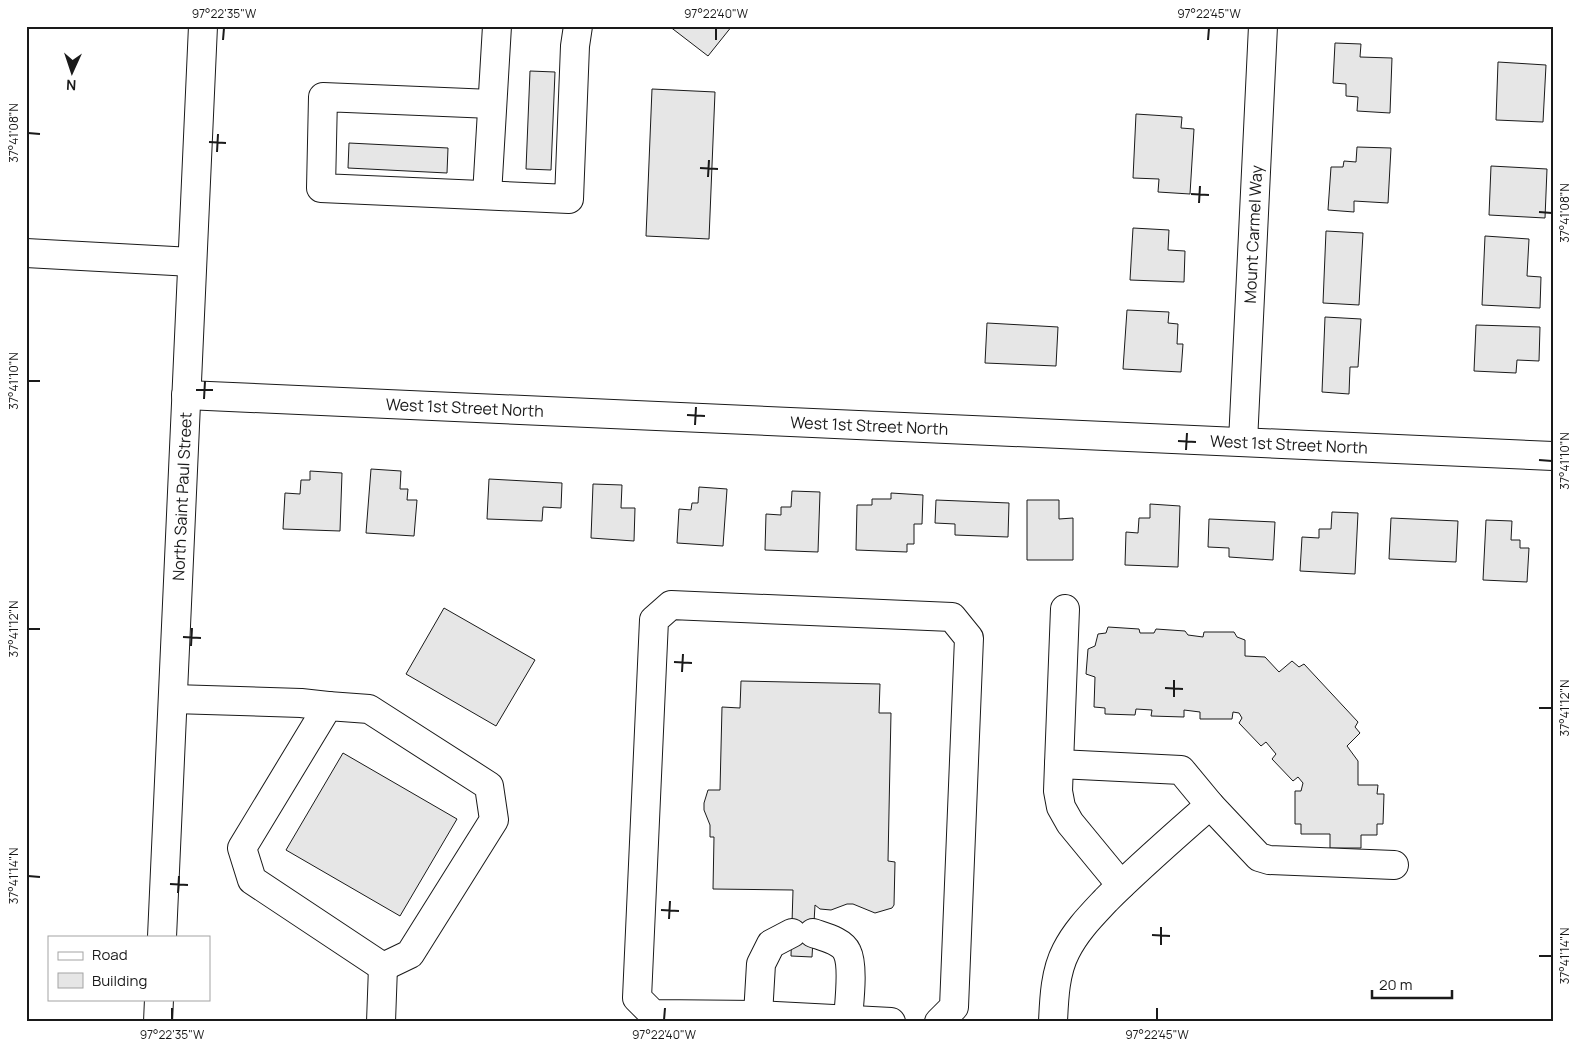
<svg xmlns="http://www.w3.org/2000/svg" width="1579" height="1048" font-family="Manrope,sans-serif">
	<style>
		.building { fill: #e6e6e6; stroke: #1a1a1a }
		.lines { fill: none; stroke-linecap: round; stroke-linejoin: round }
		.minor-casing { stroke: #1a1a1a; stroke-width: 30 }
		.minor { stroke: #fff; stroke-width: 28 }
		.ticks { fill: none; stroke: #1a1a1a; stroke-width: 2 }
		.labels { text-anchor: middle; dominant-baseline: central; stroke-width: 4; stroke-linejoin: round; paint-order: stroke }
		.street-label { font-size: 16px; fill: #1a1a1a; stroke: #fff }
		.neatline { fill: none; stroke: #1a1a1a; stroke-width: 2 }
		.ticks-label { font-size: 12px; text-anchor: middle; fill: #1a1a1a }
	</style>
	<rect width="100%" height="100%" fill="#fff"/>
	<path class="building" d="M 669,26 L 732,26 L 708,56 Z
		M 1335,43 L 1361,44 L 1360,57 L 1392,58 L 1390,113 L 1357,111 L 1358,97 L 1346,96 L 1346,84 L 1333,83 Z
		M 1498,62 L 1546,65 L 1543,122 L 1496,120 Z
		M 530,71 L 555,72 L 551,170 L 526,169 Z
		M 652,89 L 715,92 L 709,239 L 646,236 Z
		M 1136,114 L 1182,117 L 1181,128 L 1194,129 L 1190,194 L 1158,192 L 1159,179 L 1133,178 Z
		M 349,143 L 448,148 L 447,173 L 348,168 Z
		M 1357,147 L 1391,148 L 1388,203 L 1354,201 L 1354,212 L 1328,210 L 1331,167 L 1343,167 L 1344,161 L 1356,162 Z
		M 1491,166 L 1547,169 L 1545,218 L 1489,215 Z
		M 1133,228 L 1169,230 L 1168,250 L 1185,251 L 1184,282 L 1130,280 Z
		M 1326,231 L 1363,233 L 1359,305 L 1323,303 Z
		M 1485,236 L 1529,239 L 1527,276 L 1541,277 L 1540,308 L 1482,305 Z
		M 1127,310 L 1169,312 L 1168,323 L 1178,324 L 1177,344 L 1183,344 L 1181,372 L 1123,369 Z
		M 1325,317 L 1361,319 L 1358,367 L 1350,367 L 1349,394 L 1322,392 Z
		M 987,323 L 1058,327 L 1056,366 L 985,363 Z
		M 1476,325 L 1540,327 L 1539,361 L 1517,360 L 1516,373 L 1474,371 Z
		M 371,469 L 401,471 L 400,489 L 408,489 L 407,500 L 417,500 L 414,536 L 366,533 Z
		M 310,471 L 342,473 L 340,531 L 283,529 L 285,493 L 300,494 L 301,480 L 310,480 Z
		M 489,479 L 562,483 L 561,508 L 543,507 L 542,521 L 487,519 Z
		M 593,484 L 622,485 L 621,508 L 635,508 L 634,541 L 591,538 Z
		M 699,487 L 727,489 L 723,546 L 677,543 L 679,509 L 691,510 L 692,503 L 698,503 Z
		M 792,491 L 820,492 L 818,552 L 765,550 L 766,514 L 781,515 L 781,507 L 791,507 Z
		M 891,493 L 923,495 L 922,524 L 914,524 L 914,544 L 907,544 L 907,552 L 856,550 L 857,505 L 872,505 L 872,499 L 891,499 Z
		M 936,500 L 1009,503 L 1008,537 L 955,535 L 955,524 L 935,523 Z
		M 1027,500 L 1059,500 L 1059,519 L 1073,518 L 1073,560 L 1027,560 Z
		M 1150,504 L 1180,506 L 1178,567 L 1125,565 L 1126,532 L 1138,533 L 1139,518 L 1150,518 Z
		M 1332,512 L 1358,513 L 1355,574 L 1300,571 L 1302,537 L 1319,538 L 1319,529 L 1331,529 Z
		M 1391,518 L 1458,521 L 1456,562 L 1389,559 Z
		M 1209,519 L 1275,522 L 1273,560 L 1229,557 L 1229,548 L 1208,547 Z
		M 1486,520 L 1512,521 L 1511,540 L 1520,540 L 1520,548 L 1529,548 L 1527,582 L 1483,580 Z
		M 444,608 L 535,660 L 496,726 L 406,674 Z
		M 1108,627 L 1139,629 L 1140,633 L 1154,633 L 1156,629 L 1185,631 L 1188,635 L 1203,637 L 1204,632 L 1234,632 L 1237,637 L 1245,640 L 1245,656 L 1265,657 L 1279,672 L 1292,661 L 1299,667 L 1304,664 L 1358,722 L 1355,727 L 1360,733 L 1347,746 L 1358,761 L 1358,785 L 1378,785 L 1377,794 L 1384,794 L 1383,824 L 1377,824 L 1377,835 L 1361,835 L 1361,848 L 1330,848 L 1330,834 L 1301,834 L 1301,824 L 1295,824 L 1295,791 L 1301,791 L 1303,783 L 1298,777 L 1293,781 L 1272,759 L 1276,754 L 1266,742 L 1261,746 L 1239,723 L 1242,718 L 1239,713 L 1233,712 L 1232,719 L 1200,719 L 1200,712 L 1184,710 L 1184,717 L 1151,716 L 1152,710 L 1136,709 L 1135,715 L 1105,714 L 1105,708 L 1094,707 L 1095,677 L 1086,674 L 1088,649 L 1095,646 L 1098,634 L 1106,633 Z
		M 741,681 L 880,684 L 879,713 L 891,713 L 888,861 L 895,862 L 894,905 L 892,908 L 875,913 L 853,904 L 847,904 L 831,910 L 820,909 L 815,905 L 812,957 L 791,956 L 793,890 L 713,889 L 714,837 L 710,837 L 710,825 L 704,810 L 704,803 L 708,790 L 720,790 L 722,707 L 740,708 Z
		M 343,753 L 457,819 L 400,916 L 286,850 Z"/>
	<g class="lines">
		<g class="minor-casing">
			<g id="minor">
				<path d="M 492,104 L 323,97 L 321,188 L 569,199 L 575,46 L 578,26"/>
				<path d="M 487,195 L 497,26"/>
				<path d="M 26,253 L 192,262"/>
				<path id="s1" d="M 186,395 L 1553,456"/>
				<path id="s2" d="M 1243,442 L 1263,26"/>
				<path d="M 173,699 L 301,703 L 328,706"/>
				<path d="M 328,706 L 369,709 L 489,786 L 494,820 L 410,954 L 383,967 L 252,880 L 242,848 Z"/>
				<path d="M 1059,764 L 1058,791 L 1061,807 L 1070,823 L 1121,885"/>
				<path d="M 1210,805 L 1259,857 L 1269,860 L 1394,865"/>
				<path d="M 813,933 C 824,937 842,941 847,952 C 854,966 849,1004 848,1019"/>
				<path id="s3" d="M 162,937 L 203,26"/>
				<path d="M 758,1015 L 761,964 L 771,944 L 792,933"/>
				<path d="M 158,1022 L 159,999"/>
				<path d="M 381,1022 L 383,967"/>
				<path d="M 891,1022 L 758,1015 L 653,1014 L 637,998 L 654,620 L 671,605 L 952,617 L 969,638 L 954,1007 L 939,1022"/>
				<path d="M 1053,1022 C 1054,999 1055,972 1066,951 C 1076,931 1091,916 1106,900 C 1139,867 1175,836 1210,805 L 1181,770 L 1059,764 L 1065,609"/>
			</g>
		</g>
		<use href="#minor" class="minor"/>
	</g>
	<path class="ticks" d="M 223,40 L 224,28M 716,40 L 716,28M 1208,40 L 1209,28M 28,133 L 40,134M 209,142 L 226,143M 217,152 L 218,134M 700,168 L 718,169M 708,177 L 709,160M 1191,194 L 1209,195M 1199,203 L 1200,186M 1539,212 L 1552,213M 28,381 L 40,381M 196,390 L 213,390M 204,399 L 205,381M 687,415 L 705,416M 695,425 L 696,407M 1178,441 L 1196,442M 1186,450 L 1187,433M 1539,460 L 1552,461M 28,629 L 40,629M 183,637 L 201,638M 191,646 L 192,628M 674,662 L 692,663M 682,672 L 683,654M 1165,688 L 1183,689M 1174,697 L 1174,680M 1539,708 L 1552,708M 28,876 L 40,877M 170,884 L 188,885M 178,893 L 179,876M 661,910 L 679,911M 669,919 L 670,901M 1152,935 L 1170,936M 1161,945 L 1161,927M 1539,956 L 1552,956M 172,1020 L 172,1008M 664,1020 L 665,1008M 1157,1020 L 1157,1008"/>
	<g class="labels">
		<g class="street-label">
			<text stroke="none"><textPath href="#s2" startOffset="208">Mount Carmel Way</textPath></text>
			<text stroke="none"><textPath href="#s1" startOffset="279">West 1st Street North</textPath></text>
			<text stroke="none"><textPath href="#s1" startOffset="684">West 1st Street North</textPath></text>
			<text stroke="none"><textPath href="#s1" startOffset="1104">West 1st Street North</textPath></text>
			<text stroke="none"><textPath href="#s3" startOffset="441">North Saint Paul Street</textPath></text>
		</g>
	</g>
	<rect width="1579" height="1048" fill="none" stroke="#ffffff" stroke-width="55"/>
	<rect x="48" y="936" width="162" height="65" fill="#ffffff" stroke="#a3a3a3"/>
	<rect x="58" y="952" width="25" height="8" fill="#ffffff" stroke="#a3a3a3"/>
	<text x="92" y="960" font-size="15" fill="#1a1a1a">Road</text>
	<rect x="58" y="973" width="25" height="15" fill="#e6e6e6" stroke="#a3a3a3"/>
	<text x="92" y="986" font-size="15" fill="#1a1a1a">Building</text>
	<g transform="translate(72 72) rotate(183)" stroke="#ffffff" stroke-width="4" paint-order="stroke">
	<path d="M0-4L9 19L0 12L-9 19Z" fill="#1a1a1a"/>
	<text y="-8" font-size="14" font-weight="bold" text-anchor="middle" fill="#1a1a1a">N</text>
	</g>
	<path d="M1372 990v8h80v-8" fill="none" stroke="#1a1a1a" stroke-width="2.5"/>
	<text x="1379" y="990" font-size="15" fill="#1a1a1a" stroke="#ffffff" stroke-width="4" paint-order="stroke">20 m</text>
	<rect x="28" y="28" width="1524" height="992" class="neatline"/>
	<g class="ticks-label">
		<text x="224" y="18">97°22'35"W</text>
		<text x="716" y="18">97°22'40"W</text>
		<text x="1209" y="18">97°22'45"W</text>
		<text transform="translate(14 133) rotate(-90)" y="4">37°41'08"N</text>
		<text transform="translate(1565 213) rotate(-90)" y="4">37°41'08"N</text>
		<text transform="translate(14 381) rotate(-90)" y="4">37°41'10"N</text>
		<text transform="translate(1565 461) rotate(-90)" y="4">37°41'10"N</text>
		<text transform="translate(14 629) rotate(-90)" y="4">37°41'12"N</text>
		<text transform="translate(1565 708) rotate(-90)" y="4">37°41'12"N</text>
		<text transform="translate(14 876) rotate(-90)" y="4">37°41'14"N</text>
		<text transform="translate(1565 956) rotate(-90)" y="4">37°41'14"N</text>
		<text x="172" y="1039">97°22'35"W</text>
		<text x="664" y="1039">97°22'40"W</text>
		<text x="1157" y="1039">97°22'45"W</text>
	</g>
</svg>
